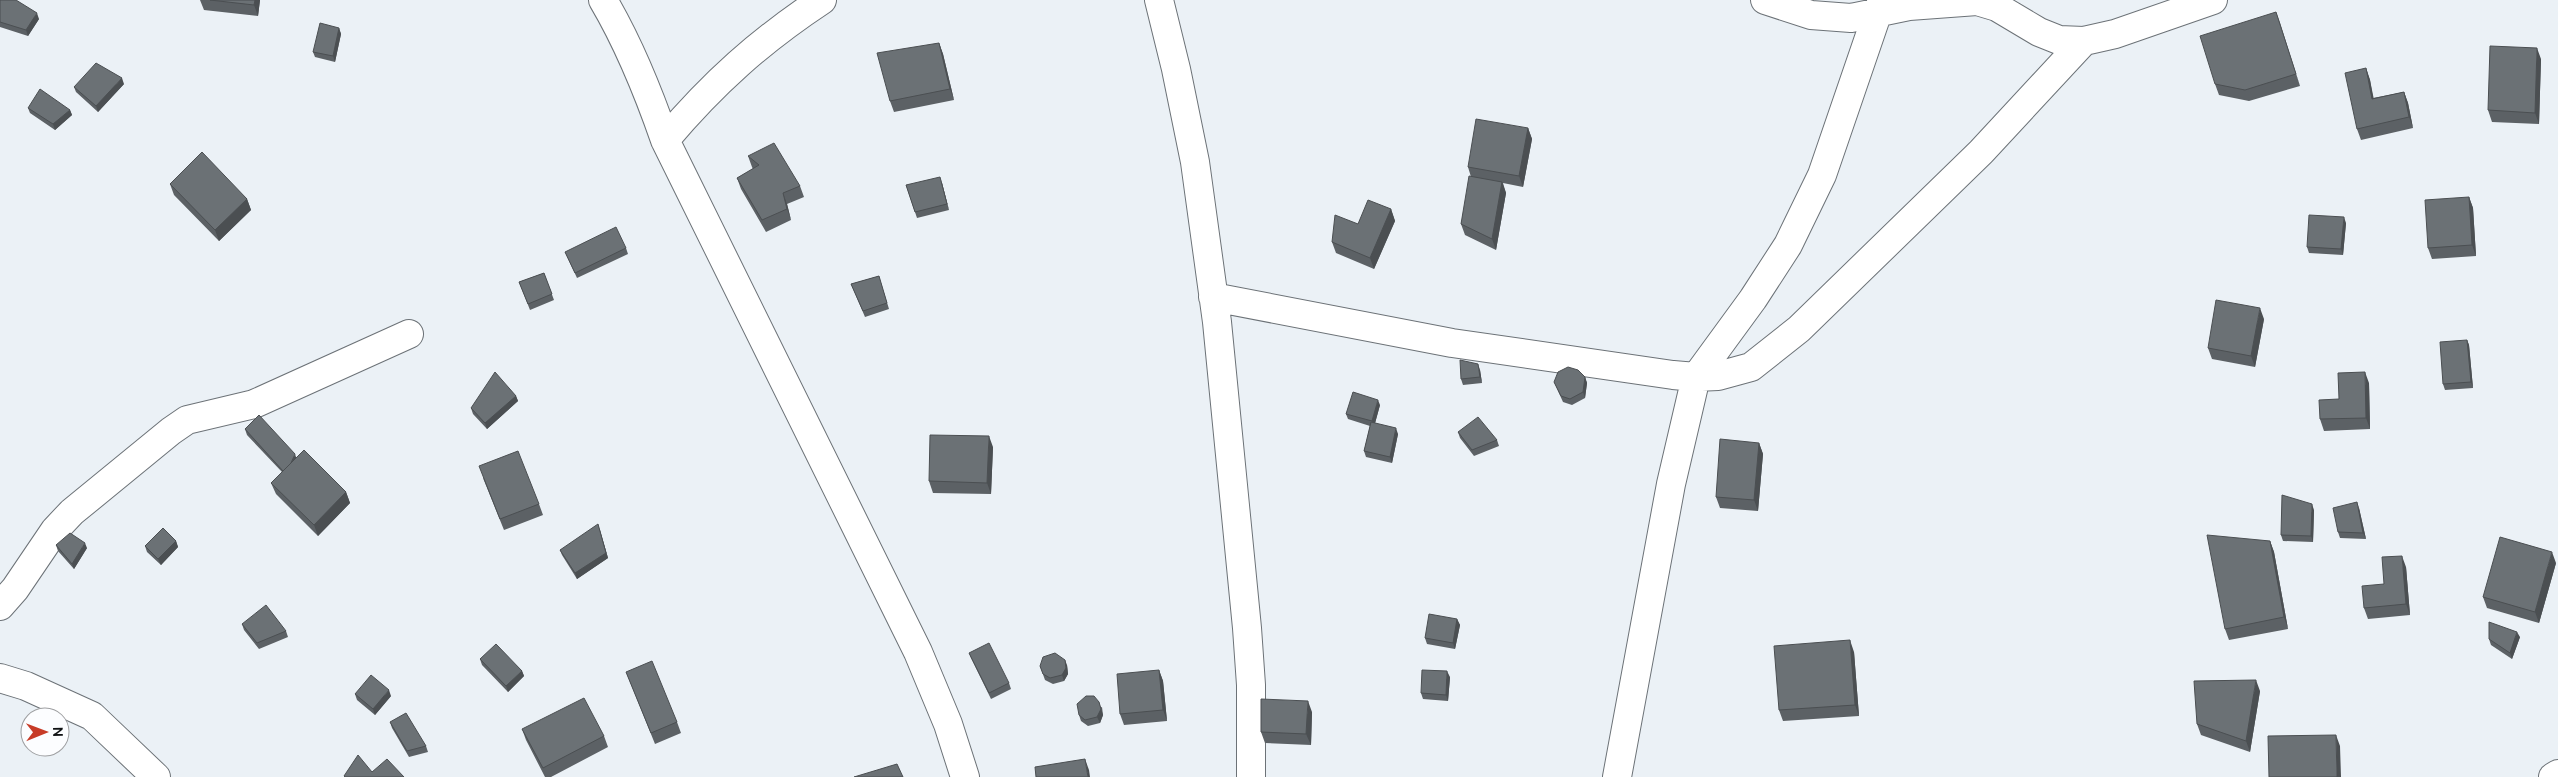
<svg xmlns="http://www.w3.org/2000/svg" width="2558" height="777" font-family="Ubuntu,sans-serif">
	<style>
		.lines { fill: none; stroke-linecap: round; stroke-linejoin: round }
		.minor-casing { stroke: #6c7277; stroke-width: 30 }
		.minor { stroke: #fff; stroke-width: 28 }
		.wall { fill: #5c6165 }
		.shaded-wall { fill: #4b4f52 }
		.building { fill: #6b7175; stroke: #4b4f52 }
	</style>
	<rect width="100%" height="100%" fill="#ebf1f6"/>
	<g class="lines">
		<g class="minor-casing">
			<path id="minor" d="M 603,0 C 629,44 648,91 665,140 L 918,652 L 948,724 L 965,777
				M 1159,0 L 1176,69 L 1195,162 L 1217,322 L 1247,628 L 1251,685 L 1251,777
				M 1765,0 L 1811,15 L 1851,18 L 1909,6 L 1977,1 L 1997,7 L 2039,32 L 2059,40 L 2084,41 L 2115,34 L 2213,0
				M 665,140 C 713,83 760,41 822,0
				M 1213,297 L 1452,343 L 1673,375 L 1696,377 L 1718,376 L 1751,367 L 1799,329 L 1981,152 L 2084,41
				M 0,606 L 15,589 L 55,530 L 72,512 L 171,431 L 187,420 L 254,404 L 409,334
				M 0,678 L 26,686 L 92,716 L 156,777
				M 1617,777 L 1671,484 L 1696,377 L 1753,299 L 1788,245 L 1822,175 L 1882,0
				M 2553,777 L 2558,774"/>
		</g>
		<use href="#minor" class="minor"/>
	</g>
	<path class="wall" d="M 0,0 L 39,19 L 28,36 L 0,27 Z
		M 200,0 L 260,0 L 258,16 L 204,10 Z
		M 2276,12 L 2300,86 L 2249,101 L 2219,95 L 2215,84 Z
		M 339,28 L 341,34 L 335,62 L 315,57 L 313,52 Z
		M 939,43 L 943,54 L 954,100 L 894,112 L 890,101 Z
		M 2541,59 L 2539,124 L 2492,122 L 2488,110 Z
		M 2366,68 L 2370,80 L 2373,98 L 2404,92 L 2408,103 L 2413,128 L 2361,140 L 2357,129 Z
		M 124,84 L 98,112 L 76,92 L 74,87 Z
		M 28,108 L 70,110 L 72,115 L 55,130 L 30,113 Z
		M 1528,128 L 1532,139 L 1523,187 L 1503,183 L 1506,193 L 1496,250 L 1465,235 L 1461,224 L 1471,177 L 1468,167 Z
		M 748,156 L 800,186 L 804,197 L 787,204 L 791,220 L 766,232 L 741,189 L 737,178 L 753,169 L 752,167 Z
		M 942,183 L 949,210 L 917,218 L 906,185 Z
		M 170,184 L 247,199 L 251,210 L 219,241 L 174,195 Z
		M 2469,197 L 2473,208 L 2476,256 L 2432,259 L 2428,248 Z
		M 1391,209 L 1395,221 L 1374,269 L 1336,253 L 1332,242 L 1358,224 Z
		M 2346,223 L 2343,255 L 2309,253 L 2307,247 Z
		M 626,248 L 628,254 L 577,278 L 565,252 Z
		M 544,273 L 554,300 L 530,310 L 519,282 Z
		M 879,276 L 889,309 L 865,317 L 851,284 Z
		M 2264,319 L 2255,367 L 2212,359 L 2208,348 Z
		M 2467,340 L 2469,345 L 2473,388 L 2445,390 L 2443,384 Z
		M 1480,370 L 1482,383 L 1463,385 L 1461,379 Z
		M 1585,377 L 1587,383 L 1585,398 L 1572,405 L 1563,402 L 1554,382 Z
		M 2369,383 L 2370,429 L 2324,431 L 2320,419 L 2339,399 Z
		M 516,396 L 518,401 L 487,429 L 473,414 L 471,408 Z
		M 1380,405 L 1375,423 L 1398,434 L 1392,463 L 1366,457 L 1364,451 L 1370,426 L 1348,419 L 1346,414 Z
		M 245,429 L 296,458 L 346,492 L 350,503 L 318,536 L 276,494 L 271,483 L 282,472 L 247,435 Z
		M 1458,432 L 1497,440 L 1499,446 L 1474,456 L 1460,438 Z
		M 1759,443 L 1763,454 L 1758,511 L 1720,508 L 1716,497 Z
		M 993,447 L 991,494 L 933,493 L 929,481 Z
		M 483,478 L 539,504 L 543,515 L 504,530 Z
		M 2359,508 L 2366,539 L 2340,538 L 2338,532 Z
		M 2314,510 L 2313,542 L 2283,541 L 2281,535 Z
		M 600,530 L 608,558 L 577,579 L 562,555 L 560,550 Z
		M 176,541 L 178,547 L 161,565 L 147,552 L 145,546 Z
		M 2270,541 L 2274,552 L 2288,629 L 2229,640 L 2225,629 Z
		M 56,545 L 87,548 L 74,569 L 58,551 Z
		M 2556,563 L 2539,623 L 2487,608 L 2483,597 Z
		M 2406,567 L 2410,615 L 2368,619 L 2364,608 L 2384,584 Z
		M 1457,619 L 1460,625 L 1455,649 L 1427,644 L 1425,638 Z
		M 242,624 L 286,631 L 288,637 L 259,649 L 244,630 Z
		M 2520,637 L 2512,659 L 2491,645 L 2489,639 Z
		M 1854,652 L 1859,716 L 1783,721 L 1779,710 Z
		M 969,653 L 1009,683 L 1011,689 L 991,699 L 971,658 Z
		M 480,659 L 522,671 L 524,676 L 508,692 L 482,665 Z
		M 1067,665 L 1068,674 L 1064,681 L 1053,684 L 1045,680 L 1040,666 Z
		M 1159,670 L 1163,681 L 1167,721 L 1124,725 L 1120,714 Z
		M 626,672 L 677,722 L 681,733 L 655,744 Z
		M 1450,677 L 1448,701 L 1423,699 L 1421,693 Z
		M 2260,691 L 2250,752 L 2201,735 L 2197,724 Z
		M 355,694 L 391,696 L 375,715 L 357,700 Z
		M 1102,707 L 1103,715 L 1100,723 L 1088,726 L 1081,721 L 1079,715 Z
		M 1312,712 L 1311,745 L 1265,743 L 1261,732 Z
		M 390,722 L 426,746 L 428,752 L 409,757 L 392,728 Z
		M 522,729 L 604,736 L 608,747 L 551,777 L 545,777 L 526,740 Z"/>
	<path class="shaded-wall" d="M 255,0 L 260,0 L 258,16 L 254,5 Z
		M 2276,12 L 2280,23 L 2300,86 L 2296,74 Z
		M 37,13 L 39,19 L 28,36 L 26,30 Z
		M 339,28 L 341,34 L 335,62 L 333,56 Z
		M 939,43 L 943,54 L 954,100 L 950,89 Z
		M 2537,48 L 2541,59 L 2539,124 L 2535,113 Z
		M 2366,68 L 2370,80 L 2376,110 L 2372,99 Z
		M 122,78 L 124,84 L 98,112 L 96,106 Z
		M 2404,92 L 2408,103 L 2413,128 L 2409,117 Z
		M 70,110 L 72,115 L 55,130 L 53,124 Z
		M 1528,128 L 1532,139 L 1523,187 L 1519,176 Z
		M 940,177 L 942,183 L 949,210 L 947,204 Z
		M 1502,182 L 1506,193 L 1496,250 L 1492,239 Z
		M 783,193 L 787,204 L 791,220 L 787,209 Z
		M 2469,197 L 2473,208 L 2476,256 L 2472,245 Z
		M 247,199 L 251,210 L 219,241 L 215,230 Z
		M 1391,209 L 1395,221 L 1374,269 L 1370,258 Z
		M 2344,217 L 2346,223 L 2343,255 L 2341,249 Z
		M 2260,308 L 2264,319 L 2255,367 L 2251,356 Z
		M 2467,340 L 2469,345 L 2473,388 L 2471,382 Z
		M 1478,364 L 1480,370 L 1482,383 L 1480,377 Z
		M 2365,372 L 2369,383 L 2370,429 L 2366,418 Z
		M 1585,377 L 1587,383 L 1585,398 L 1583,392 Z
		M 516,396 L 518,401 L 487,429 L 485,423 Z
		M 1378,400 L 1380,405 L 1374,427 L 1372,421 Z
		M 1396,428 L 1398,434 L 1392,463 L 1390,457 Z
		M 989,436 L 993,447 L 991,494 L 987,483 Z
		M 1759,443 L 1763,454 L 1758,511 L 1754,500 Z
		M 295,454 L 297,460 L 287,475 Z
		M 346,492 L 350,503 L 318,536 L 314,525 Z
		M 2357,502 L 2359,508 L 2366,539 L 2363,533 Z
		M 2312,504 L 2314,510 L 2313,542 L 2311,536 Z
		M 598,524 L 608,558 L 577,579 L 575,573 Z
		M 176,541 L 178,547 L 161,565 L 158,559 Z
		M 2270,541 L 2274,552 L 2288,629 L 2284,617 Z
		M 85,543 L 87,548 L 74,569 L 72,564 Z
		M 2552,552 L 2556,563 L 2539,623 L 2535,612 Z
		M 2402,556 L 2406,567 L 2410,615 L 2406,604 Z
		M 1457,619 L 1460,625 L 1455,649 L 1453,643 Z
		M 2517,632 L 2520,637 L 2512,659 L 2510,653 Z
		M 1850,640 L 1854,652 L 1859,716 L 1855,705 Z
		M 1065,660 L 1067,665 L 1068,674 L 1064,681 L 1062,675 Z
		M 1159,670 L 1163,681 L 1167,721 L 1163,710 Z
		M 522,671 L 524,676 L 508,692 L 506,686 Z
		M 1447,671 L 1450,677 L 1448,701 L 1446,695 Z
		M 2256,680 L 2260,691 L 2250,752 L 2246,741 Z
		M 389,690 L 391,696 L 375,715 L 373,709 Z
		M 1308,701 L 1312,712 L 1311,745 L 1306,734 Z
		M 1099,702 L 1103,715 L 1100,723 L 1097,717 Z
		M 2336,735 L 2340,746 L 2341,777 L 2337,777 Z
		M 1085,759 L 1089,770 L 1090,777 L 1088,777 Z"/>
	<path class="building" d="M 0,0 L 16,0 L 37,13 L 26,30 L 0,22 Z
		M 210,0 L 255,0 L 254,5 Z
		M 2276,12 L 2296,74 L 2245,90 L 2215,84 L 2200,36 Z
		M 320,23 L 339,28 L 333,56 L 313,52 Z
		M 939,43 L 950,89 L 890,101 L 877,53 Z
		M 2490,46 L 2537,48 L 2535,113 L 2488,110 Z
		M 96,63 L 122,78 L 96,106 L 74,87 Z
		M 2366,68 L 2372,99 L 2404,92 L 2409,117 L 2357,129 L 2345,73 Z
		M 40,89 L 70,110 L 53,124 L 28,108 Z
		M 1476,119 L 1528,128 L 1519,176 L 1468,167 Z
		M 774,143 L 800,186 L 783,193 L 787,209 L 762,220 L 737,178 L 759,165 L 748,156 Z
		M 202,152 L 247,199 L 215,230 L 170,184 Z
		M 1469,176 L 1502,182 L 1492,239 L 1461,224 Z
		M 940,177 L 947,204 L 915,212 L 906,185 Z
		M 2469,197 L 2472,245 L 2428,248 L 2425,200 Z
		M 1368,200 L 1391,209 L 1370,258 L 1332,242 L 1335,215 L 1358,224 Z
		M 2309,215 L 2344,217 L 2341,249 L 2307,247 Z
		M 616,227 L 626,248 L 575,273 L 565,252 Z
		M 544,273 L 552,294 L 528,304 L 519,282 Z
		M 879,276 L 887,303 L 863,311 L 851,284 Z
		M 2216,300 L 2260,308 L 2251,356 L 2208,348 Z
		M 2467,340 L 2471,382 L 2443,384 L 2440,342 Z
		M 1460,360 L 1478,364 L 1480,377 L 1461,379 Z
		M 1568,367 L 1578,370 L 1585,377 L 1583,392 L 1570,399 L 1561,396 L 1554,382 L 1558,372 Z
		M 495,372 L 516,396 L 485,423 L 471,408 Z
		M 2365,372 L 2366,418 L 2320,419 L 2319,400 L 2339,399 L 2338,373 Z
		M 1353,392 L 1378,400 L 1372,421 L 1346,414 Z
		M 259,415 L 295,454 L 291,463 L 283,471 L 245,429 Z
		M 1478,417 L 1497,440 L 1472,450 L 1458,432 Z
		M 1371,422 L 1396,428 L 1390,457 L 1364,451 Z
		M 930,435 L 989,436 L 987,483 L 929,481 Z
		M 1720,439 L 1759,443 L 1754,500 L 1716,497 Z
		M 304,450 L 346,492 L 314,525 L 271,483 Z
		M 518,451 L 539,504 L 500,519 L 479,466 Z
		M 2282,495 L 2312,504 L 2311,536 L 2281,535 Z
		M 2357,502 L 2363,533 L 2338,532 L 2333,508 Z
		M 598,524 L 606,553 L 575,573 L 560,550 Z
		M 163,528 L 176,541 L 158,559 L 145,546 Z
		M 70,533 L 85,543 L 72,564 L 56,545 Z
		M 2207,535 L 2270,541 L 2284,617 L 2225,629 Z
		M 2500,537 L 2552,552 L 2535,612 L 2483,597 Z
		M 2402,556 L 2406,604 L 2364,608 L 2362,586 L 2384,584 L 2382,557 Z
		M 266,605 L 286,631 L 257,643 L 242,624 Z
		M 1429,614 L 1457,619 L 1453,643 L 1425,638 Z
		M 2489,622 L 2517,632 L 2510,653 L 2489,639 Z
		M 1850,640 L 1855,705 L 1779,710 L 1774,646 Z
		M 989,643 L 1009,683 L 989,693 L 969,653 Z
		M 496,644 L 522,671 L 506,686 L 480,659 Z
		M 1055,653 L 1065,660 L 1066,668 L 1062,675 L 1050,678 L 1043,674 L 1040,666 L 1043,657 Z
		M 652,661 L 677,722 L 651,733 L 626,672 Z
		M 1159,670 L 1163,710 L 1120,714 L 1117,674 Z
		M 1422,670 L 1447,671 L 1446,695 L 1421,693 Z
		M 371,675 L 389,690 L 373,709 L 355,694 Z
		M 2256,680 L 2246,741 L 2197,724 L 2194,681 Z
		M 1086,696 L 1094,696 L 1099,702 L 1101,709 L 1097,717 L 1085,720 L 1079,715 L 1077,704 Z
		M 584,698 L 604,736 L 543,768 L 522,729 Z
		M 1261,699 L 1308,701 L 1306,734 L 1261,732 Z
		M 406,713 L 426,746 L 407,751 L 390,722 Z
		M 2336,735 L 2337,777 L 2269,777 L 2268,736 Z
		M 358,755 L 372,772 L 387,759 L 404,777 L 345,777 L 344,776 Z
		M 1085,759 L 1088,777 L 1036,777 L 1035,767 Z
		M 897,764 L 903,777 L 854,777 Z"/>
	<g transform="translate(45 732) rotate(89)"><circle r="24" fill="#fcfdff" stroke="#9e9fa1"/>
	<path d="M0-4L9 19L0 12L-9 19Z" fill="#c73b27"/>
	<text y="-8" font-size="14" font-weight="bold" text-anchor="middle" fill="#101214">N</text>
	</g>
</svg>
